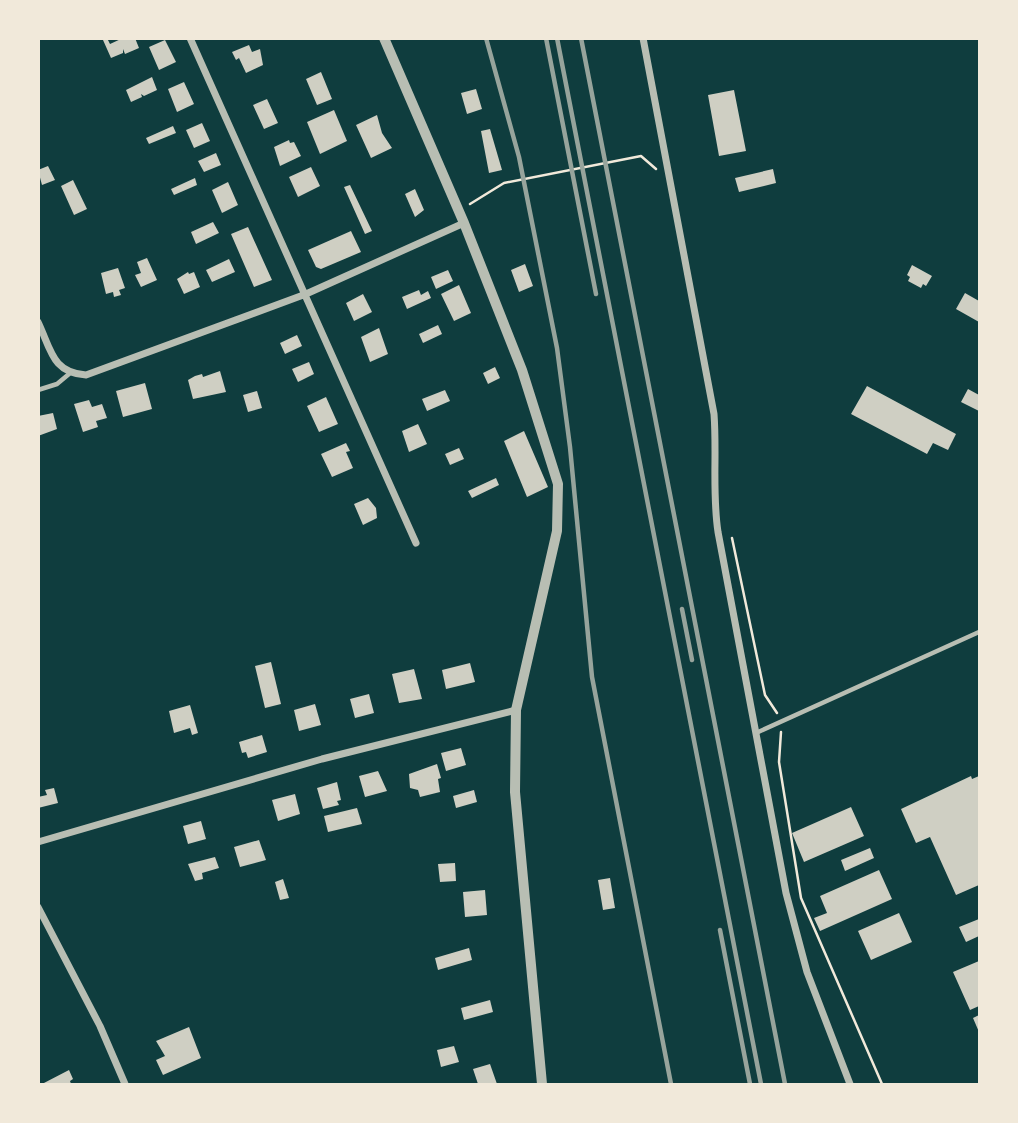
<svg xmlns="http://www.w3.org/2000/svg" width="1018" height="1123" font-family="'Playfair Display',serif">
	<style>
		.building { fill: #cfcfc3 }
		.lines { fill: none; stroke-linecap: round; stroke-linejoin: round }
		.path { stroke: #f1e9da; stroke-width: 2.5 }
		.service { stroke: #b8beb3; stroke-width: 4.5 }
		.minor { stroke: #b8beb3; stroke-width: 7 }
		.tertiary { stroke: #b8beb3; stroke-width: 10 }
		.rail { stroke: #97a49c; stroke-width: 4.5 }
	</style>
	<rect width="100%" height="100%" fill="#0f3d3e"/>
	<path class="building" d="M 107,38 L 110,44 L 123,38 L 135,38 L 139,48 L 125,54 L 123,49 L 123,53 L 111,58 L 103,40 Z
		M 165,40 L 176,62 L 159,70 L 149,47 Z
		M 249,45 L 252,52 L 260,49 L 263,65 L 246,73 L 239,58 L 236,60 L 232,52 Z
		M 321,72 L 332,99 L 317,105 L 306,79 Z
		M 152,77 L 157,90 L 144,96 L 141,94 L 142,97 L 131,102 L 126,90 Z
		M 184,82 L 194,104 L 177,112 L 168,89 Z
		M 476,89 L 482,109 L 467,114 L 461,93 Z
		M 734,90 L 746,151 L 719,156 L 708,95 Z
		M 267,99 L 278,123 L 264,129 L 253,105 Z
		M 334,110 L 347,141 L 320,154 L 307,122 Z
		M 377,115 L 382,133 L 392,148 L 371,158 L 356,125 Z
		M 202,123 L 210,141 L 194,148 L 186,130 Z
		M 173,126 L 176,133 L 149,144 L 146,138 Z
		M 490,129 L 502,170 L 489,173 L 481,131 Z
		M 289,140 L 290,143 L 294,142 L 301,156 L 280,166 L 274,147 Z
		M 216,153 L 221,165 L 204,172 L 198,161 Z
		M 48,166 L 55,180 L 42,185 L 38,170 Z
		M 311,167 L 320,186 L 298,197 L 289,177 Z
		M 773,169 L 776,183 L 739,192 L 735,178 Z
		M 195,178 L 197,185 L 174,195 L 171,189 Z
		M 73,180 L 87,209 L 74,215 L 61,186 Z
		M 228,182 L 238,205 L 222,213 L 212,190 Z
		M 350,185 L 372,231 L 365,234 L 344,187 Z
		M 415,189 L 424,210 L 415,217 L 405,194 Z
		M 213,222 L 219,233 L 196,244 L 191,232 Z
		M 248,227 L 272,280 L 254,287 L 231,234 Z
		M 351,231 L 361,252 L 321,269 L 316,267 L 308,250 Z
		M 147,258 L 157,280 L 141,287 L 135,275 L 141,273 L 137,262 Z
		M 229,259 L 235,272 L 212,282 L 206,270 Z
		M 525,264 L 533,286 L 519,292 L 511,270 Z
		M 912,265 L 932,276 L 926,286 L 923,284 L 921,288 L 908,281 L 910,277 L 907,275 Z
		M 118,268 L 125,288 L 119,290 L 121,295 L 114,297 L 113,292 L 106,294 L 101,273 Z
		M 448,270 L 453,281 L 436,289 L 431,277 Z
		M 188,272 L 189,274 L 194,272 L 200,287 L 184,294 L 177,279 Z
		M 459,285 L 471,313 L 454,321 L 441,294 Z
		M 419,290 L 421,295 L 428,291 L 431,298 L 407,309 L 402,297 Z
		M 965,293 L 979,301 L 979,322 L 956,309 Z
		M 363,294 L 372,312 L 354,321 L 346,303 Z
		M 438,325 L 442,334 L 423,343 L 419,334 Z
		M 379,328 L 388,354 L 370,362 L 361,337 Z
		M 297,335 L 302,346 L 285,354 L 280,343 Z
		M 309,362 L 314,374 L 298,382 L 292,369 Z
		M 495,367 L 500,378 L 488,384 L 483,373 Z
		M 220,371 L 226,392 L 193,399 L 188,380 L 195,376 L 202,374 L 203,377 Z
		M 145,383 L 152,409 L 123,417 L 116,391 Z
		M 867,386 L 956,434 L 948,450 L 933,443 L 927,454 L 851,414 Z
		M 968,389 L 979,395 L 979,411 L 961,402 Z
		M 445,390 L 450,401 L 427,411 L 422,399 Z
		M 257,391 L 262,408 L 248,412 L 243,395 Z
		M 326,397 L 338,424 L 319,432 L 307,406 Z
		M 89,400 L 92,407 L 102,404 L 107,418 L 96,421 L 98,427 L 83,432 L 74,404 Z
		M 53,413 L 57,429 L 38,436 L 38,416 Z
		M 418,424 L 427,444 L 409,452 L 402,431 Z
		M 524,431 L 548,487 L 527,497 L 504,441 Z
		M 346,443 L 350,451 L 346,452 L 353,468 L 332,477 L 321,454 Z
		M 459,448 L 464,459 L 450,465 L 445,454 Z
		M 496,478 L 499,485 L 472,498 L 468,491 Z
		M 368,498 L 376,508 L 377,518 L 363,525 L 354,504 Z
		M 271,662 L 281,704 L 265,708 L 255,666 Z
		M 470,663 L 475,682 L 446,689 L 442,670 Z
		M 414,669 L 422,699 L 399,703 L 392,674 Z
		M 369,694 L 374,713 L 355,718 L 350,699 Z
		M 315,704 L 321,725 L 299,731 L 294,710 Z
		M 190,705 L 198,733 L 192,735 L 190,728 L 174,733 L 169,711 Z
		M 262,735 L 267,752 L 248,758 L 246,752 L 242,753 L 239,742 Z
		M 461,748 L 466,765 L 446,771 L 441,753 Z
		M 437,764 L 441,778 L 438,779 L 440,792 L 420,797 L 418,790 L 410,788 L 409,774 Z
		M 378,771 L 387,791 L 365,797 L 359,776 Z
		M 971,776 L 972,779 L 979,776 L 979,885 L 956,895 L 930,837 L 916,843 L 901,809 Z
		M 337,782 L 341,800 L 337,801 L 339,805 L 323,809 L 317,788 Z
		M 54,788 L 58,803 L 38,808 L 38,797 L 47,795 L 45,790 Z
		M 474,790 L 477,802 L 456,808 L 453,796 Z
		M 295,794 L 300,814 L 278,821 L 272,800 Z
		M 851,807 L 864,836 L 804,862 L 792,833 Z
		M 357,808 L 362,824 L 328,832 L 324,816 Z
		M 201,821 L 206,839 L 188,844 L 183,826 Z
		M 259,840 L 266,860 L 240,867 L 234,847 Z
		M 870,848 L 874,858 L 845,871 L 841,860 Z
		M 215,857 L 219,868 L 202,873 L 203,879 L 195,881 L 188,864 Z
		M 455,863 L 456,881 L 440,882 L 438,864 Z
		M 879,870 L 892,899 L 820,931 L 814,918 L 827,913 L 820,896 Z
		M 610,878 L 615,908 L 603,910 L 598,880 Z
		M 283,879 L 289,898 L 280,900 L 275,882 Z
		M 485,890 L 487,915 L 465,917 L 463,892 Z
		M 899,913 L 912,942 L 871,960 L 858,931 Z
		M 979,919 L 979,936 L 966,942 L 959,927 Z
		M 469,948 L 472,960 L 438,970 L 435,958 Z
		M 979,961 L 979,1006 L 970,1010 L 953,972 Z
		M 490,1000 L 493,1012 L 464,1020 L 461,1008 Z
		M 979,1015 L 979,1032 L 973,1018 Z
		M 189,1027 L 201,1058 L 163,1075 L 156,1060 L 165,1056 L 156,1041 Z
		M 454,1046 L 459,1062 L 441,1067 L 437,1050 Z
		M 490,1064 L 497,1084 L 478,1084 L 473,1069 Z
		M 69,1070 L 73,1079 L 70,1081 L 71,1084 L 42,1084 Z"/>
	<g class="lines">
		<path class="path" d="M 470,204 L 504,183 L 641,156 L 656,169
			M 732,538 L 765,695 L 777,713
			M 781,732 L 779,762 L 801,898 L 882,1084"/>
		<path class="service" d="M 38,390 L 57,384 L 69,374
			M 756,733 L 979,632"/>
		<path class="minor" d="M 190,38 L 416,543
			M 643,38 L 714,414 C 717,454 712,493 718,532 L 786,893 L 807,972 L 850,1084
			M 38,322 C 51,349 52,373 86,375 L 306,294 L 464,223
			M 38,842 L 322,759 L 516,710
			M 38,907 L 100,1026 L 125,1084"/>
		<path class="tertiary" d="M 384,38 L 464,223 L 522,370 L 558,484 L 557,531 L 516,710 L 515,792 L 542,1084"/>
		<path class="rail" d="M 486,38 L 519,157 L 557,348 L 570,447 L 592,677 L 671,1084
			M 546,38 L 596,294
			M 557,38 L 761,1084
			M 581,38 L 785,1084
			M 682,609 L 692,660
			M 720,930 L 750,1084"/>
	</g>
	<rect width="1018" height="1123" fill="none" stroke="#f1e9da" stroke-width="80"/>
</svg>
